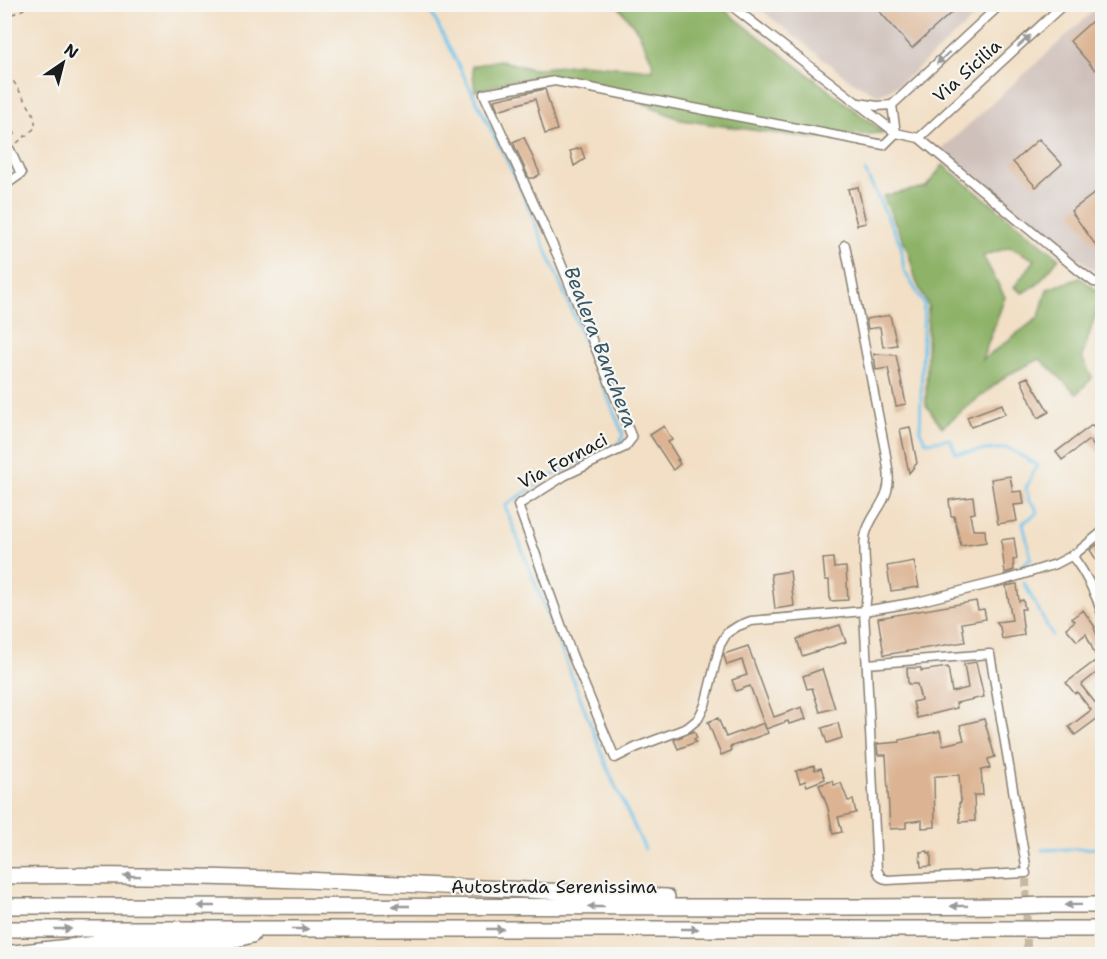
<svg xmlns="http://www.w3.org/2000/svg" width="1107" height="959" font-family="'Shantell Sans',sans-serif">
	<style>
		.industrial { fill: #cfc0ba }
		.forest { fill: #8db267; stroke: #546742; stroke-width: 1.5 }
		.lines { fill: none; stroke-linecap: round; stroke-linejoin: round }
		.stream { stroke: #6ec2ea; stroke-width: 3 }
		.building { fill: #dcb493 }
		.minor-tunnel { stroke: #c7b8a3; stroke-width: 8; stroke-dasharray: 8 4; stroke-linecap: butt }
		.minor-casing { stroke: #877e70; stroke-width: 11 }
		.motorway-casing { stroke: #877e70; stroke-width: 18 }
		.path { stroke: #877e70; stroke-width: 1.5; stroke-dasharray: 4.5 4.5; stroke-linecap: butt }
		.minor { stroke: #fff; stroke-width: 8 }
		.motorway { stroke: #fff; stroke-width: 15 }
		.motorway-bridge-casing { stroke: #877e70; stroke-width: 18; stroke-linecap: butt }
		.motorway-bridge { stroke: #fff; stroke-width: 15 }
		.oneway { fill: #999 }
		.labels { text-anchor: middle; dominant-baseline: central; stroke-width: 4.5; stroke-linejoin: round; paint-order: stroke }
		.street-label { font-size: 18px; fill: #1c1c1c; stroke: #f6f6f2 }
		.water-label { font-size: 20px; font-style: italic; fill: #395664; stroke: #f6f6f2 }
	</style>
	<rect width="100%" height="100%" fill="#f6f6f2"/>
	<filter id="ink" filterUnits="userSpaceOnUse"><feTurbulence type="fractalNoise" baseFrequency=".0167" numOctaves="2"/><feDisplacementMap in="SourceGraphic" scale="12" xChannelSelector="R" yChannelSelector="G"/><feConvolveMatrix kernelMatrix="1 2 1 2 8 2 1 2 1" color-interpolation-filters="sRGB"/></filter>
	<filter id="wash" filterUnits="userSpaceOnUse"><feTurbulence type="fractalNoise" baseFrequency=".008" numOctaves="4" result="noise"/><feDisplacementMap in="SourceGraphic" scale="24" xChannelSelector="R" yChannelSelector="G"/><feGaussianBlur stdDeviation="1.35" result="paint"/><feColorMatrix in="noise" values="0 0 0 0 0 0 0 0 0 0 0 0 0 0 0 0 0 1.4 0 .05"/><feComposite in="paint" operator="in"/></filter>
	<g filter="url(#wash)">
		<rect width="100%" height="100%" fill="#f2dfc5"/>
		<path class="industrial" d="M 755,5 L 988,5 L 899,85 L 878,95 L 851,81 Z
			M 1100,5 L 1102,5 L 1102,277 L 942,149 Z"/>
		<path class="forest" d="M 617,5 L 718,5 L 884,133 L 809,138 L 681,120 L 600,84 L 553,75 L 510,81 L 475,91 L 472,66 L 499,60 L 532,69 L 581,64 L 653,70 L 652,61 L 638,31 Z
			M 943,165 L 1059,258 L 1037,285 L 1022,293 L 1014,287 L 1035,260 L 1010,247 L 983,256 L 1005,297 L 982,360 L 1039,317 L 1047,289 L 1080,278 L 1102,294 L 1082,357 L 1092,378 L 1077,394 L 1040,359 L 1009,374 L 942,427 L 926,405 L 928,306 L 916,281 L 908,251 L 883,196 L 926,187 Z"/>
		<g class="lines">
			<path class="stream" d="M 427,4 L 517,180 L 623,434 L 620,443 L 545,479 L 505,506 L 612,779 L 645,849
				M 865,171 L 901,245 L 904,270 L 924,304 L 920,431 L 926,442 L 950,439 L 956,453 L 1008,448 L 1037,465 L 1026,488 L 1029,501 L 1035,506 L 1037,513 L 1023,523 L 1031,558 L 1020,567
				M 1024,583 L 1052,635
				M 1042,850 L 1102,848"/>
		</g>
		<g id="blocks">
			<path class="building" d="M 873,4 L 961,4 L 912,48 Z
				M 1102,12 L 1102,63 L 1095,70 L 1070,41 Z
				M 545,89 L 557,130 L 545,134 L 535,99 L 498,110 L 494,100 Z
				M 4,117 L 15,134 L 4,141 Z
				M 524,137 L 540,174 L 534,178 L 529,178 L 513,142 Z
				M 1039,139 L 1062,164 L 1036,187 L 1013,162 Z
				M 581,148 L 585,159 L 574,166 L 570,151 Z
				M 858,187 L 866,223 L 857,225 L 848,189 Z
				M 1102,188 L 1102,254 L 1071,211 Z
				M 890,315 L 897,345 L 883,347 L 880,327 L 868,329 L 866,319 Z
				M 874,354 L 896,355 L 906,404 L 896,406 L 888,368 L 876,370 Z
				M 1028,377 L 1049,412 L 1038,418 L 1021,380 Z
				M 1002,404 L 1005,414 L 971,427 L 967,417 Z
				M 1092,425 L 1102,440 L 1102,449 L 1098,452 L 1089,440 L 1062,460 L 1056,452 Z
				M 664,426 L 672,440 L 668,442 L 679,460 L 677,460 L 680,464 L 673,470 L 650,435 Z
				M 910,427 L 917,463 L 909,473 L 900,429 Z
				M 1010,476 L 1013,492 L 1022,491 L 1024,504 L 1014,505 L 1017,521 L 998,524 L 991,479 Z
				M 973,497 L 975,513 L 970,514 L 973,530 L 985,530 L 986,542 L 961,546 L 954,516 L 951,516 L 949,500 Z
				M 1014,538 L 1017,559 L 1013,560 L 1014,570 L 1005,573 L 1001,540 Z
				M 1102,541 L 1102,569 L 1090,550 Z
				M 833,558 L 834,568 L 846,567 L 848,600 L 830,601 L 829,580 L 825,580 L 823,559 Z
				M 914,561 L 919,587 L 891,591 L 887,566 Z
				M 790,571 L 794,606 L 775,609 L 771,574 Z
				M 1017,584 L 1019,601 L 1023,600 L 1025,609 L 1021,609 L 1024,635 L 1002,639 L 1000,627 L 996,622 L 1012,620 L 1006,586 Z
				M 976,601 L 978,610 L 984,609 L 986,619 L 962,623 L 965,642 L 884,655 L 878,618 Z
				M 1083,610 L 1095,627 L 1094,628 L 1102,647 L 1102,653 L 1096,657 L 1086,634 L 1077,641 L 1066,628 L 1075,621 L 1072,618 Z
				M 840,625 L 846,642 L 802,656 L 797,639 Z
				M 748,646 L 774,717 L 802,707 L 806,719 L 789,724 L 788,721 L 766,729 L 750,686 L 736,691 L 732,680 L 747,675 L 742,660 L 727,665 L 724,656 L 724,654 Z
				M 1095,661 L 1101,669 L 1081,685 L 1097,705 L 1102,701 L 1102,715 L 1075,735 L 1069,727 L 1091,710 L 1077,692 L 1075,694 L 1066,683 Z
				M 976,662 L 984,697 L 956,703 L 957,708 L 917,718 L 913,702 L 921,700 L 917,684 L 908,684 L 907,668 L 921,668 L 921,671 L 948,667 L 952,692 L 968,688 L 964,664 Z
				M 822,669 L 835,708 L 820,712 L 812,688 L 807,689 L 803,676 Z
				M 718,718 L 726,737 L 764,723 L 768,733 L 730,747 L 731,751 L 721,755 L 708,722 Z
				M 984,719 L 995,757 L 988,759 L 990,768 L 981,770 L 983,795 L 974,795 L 975,821 L 960,822 L 959,803 L 961,803 L 959,775 L 937,776 L 934,777 L 935,827 L 922,828 L 922,820 L 906,822 L 906,828 L 890,829 L 886,755 L 878,755 L 877,744 L 900,742 L 900,740 L 940,731 L 943,745 L 964,740 L 960,725 Z
				M 838,723 L 842,738 L 827,743 L 822,728 Z
				M 694,731 L 697,738 L 694,739 L 696,742 L 678,749 L 674,740 Z
				M 814,765 L 815,770 L 821,768 L 825,779 L 807,786 L 805,781 L 800,783 L 796,771 Z
				M 832,781 L 834,785 L 841,783 L 848,801 L 853,800 L 856,813 L 838,817 L 842,832 L 833,834 L 828,808 L 819,785 Z
				M 928,851 L 928,853 L 931,853 L 931,866 L 921,867 L 920,852 Z"/>
		</g>
	</g>
	<g filter="url(#ink)">
		<use href="#blocks" fill-opacity="0" stroke="#877e70" stroke-width="1.5"/>
		<g class="lines">
			<path class="minor-tunnel" d="M 1026,867 L 1027,954"/>
			<g class="minor-casing">
				<path id="minor" d="M 729,4 L 896,133 L 919,138 L 1078,270 L 1094,282 L 1102,283
					M 859,103 L 877,106 L 892,105
					M 892,105 L 1001,4
					M 892,105 L 896,133
					M 896,133 L 884,145 L 555,81 L 484,94 L 560,261 L 632,438 L 625,447 L 564,476 L 518,505 L 572,655 L 615,758 L 637,747 L 687,728 L 698,719 L 705,705 L 720,645 L 727,633 L 738,626 L 751,621 L 864,611 L 917,602 L 1005,580 L 1056,564 L 1075,554 L 1102,532
					M 919,138 L 1064,4
					M 4,186 L 21,174 L 10,150
					M 845,245 L 885,450 C 887,463 891,479 887,491 C 882,508 868,519 865,537 C 862,562 871,588 864,611 L 877,870 L 881,877 L 887,880 L 1026,873
					M 1072,555 C 1085,573 1096,593 1102,614
					M 867,664 L 990,654 L 1026,866"/>
			</g>
			<g class="motorway-casing">
				<path id="motorway" d="M 4,876 C 226,873 446,886 667,897
					M 1044,905 L 1102,905
					M 4,906 L 862,907 L 1018,906
					M 4,929 L 1015,929
					M 1049,929 L 1102,929
					M 4,954 L 97,944 L 228,941 L 252,935"/>
			</g>
			<path class="path" d="M 4,18 L 35,4
				M 4,66 L 33,113 L 36,127 L 17,143"/>
			<use href="#minor" class="minor"/>
			<use href="#motorway" class="motorway"/>
			<g class="motorway-bridge-casing">
				<path id="motorway-bridge" d="M 1018,906 L 1044,905
					M 1015,929 L 1049,929"/>
			</g>
			<use href="#motorway-bridge" class="motorway-bridge"/>
		</g>
		<defs><path id="oneway-solid" d="M-6-.8H1V-3.2L6.5 0L1 3.2V.8H-6Z" transform="scale(1.5)"/></defs>
		<g class="oneway">
			<use href="#oneway-solid" transform="translate(1024 41) rotate(-42)"/>
			<use href="#oneway-solid" transform="translate(943 58) rotate(137)"/>
			<use href="#oneway-solid" transform="translate(132 876) rotate(-179)"/>
			<use href="#oneway-solid" transform="translate(1073 905) rotate(179)"/>
			<use href="#oneway-solid" transform="translate(206 906) rotate(-180)"/>
			<use href="#oneway-solid" transform="translate(401 906) rotate(-180)"/>
			<use href="#oneway-solid" transform="translate(959 906) rotate(179)"/>
			<use href="#oneway-solid" transform="translate(596 907) rotate(-180)"/>
			<use href="#oneway-solid" transform="translate(63 929)"/>
			<use href="#oneway-solid" transform="translate(300 929)"/>
			<use href="#oneway-solid" transform="translate(495 929)"/>
			<use href="#oneway-solid" transform="translate(690 929)"/>
		</g>
	</g>
	<g class="labels">
		<g class="street-label">
			<text transform="translate(967 71) rotate(-42)">Via Sicilia</text>
			<text transform="translate(563 461) rotate(-28)">Via Fornaci</text>
			<text x="554" y="887">Autostrada Serenissima</text>
		</g>
		<g class="water-label">
			<text transform="translate(601 347) rotate(69)">Bealera Banchera</text>
		</g>
	</g>
	<rect width="1107" height="959" fill="none" stroke="#f6f6f2" stroke-width="24"/>
	<g transform="translate(63 63) rotate(35)" stroke="#f6f6f2" stroke-width="4.5" paint-order="stroke">
	<path d="M0-4.5L10 22L0 15L-10 22Z" fill="#1c1c1c"/>
	<text y="-9" font-size="16" font-weight="bold" text-anchor="middle" fill="#1c1c1c">N</text>
	</g>
</svg>
